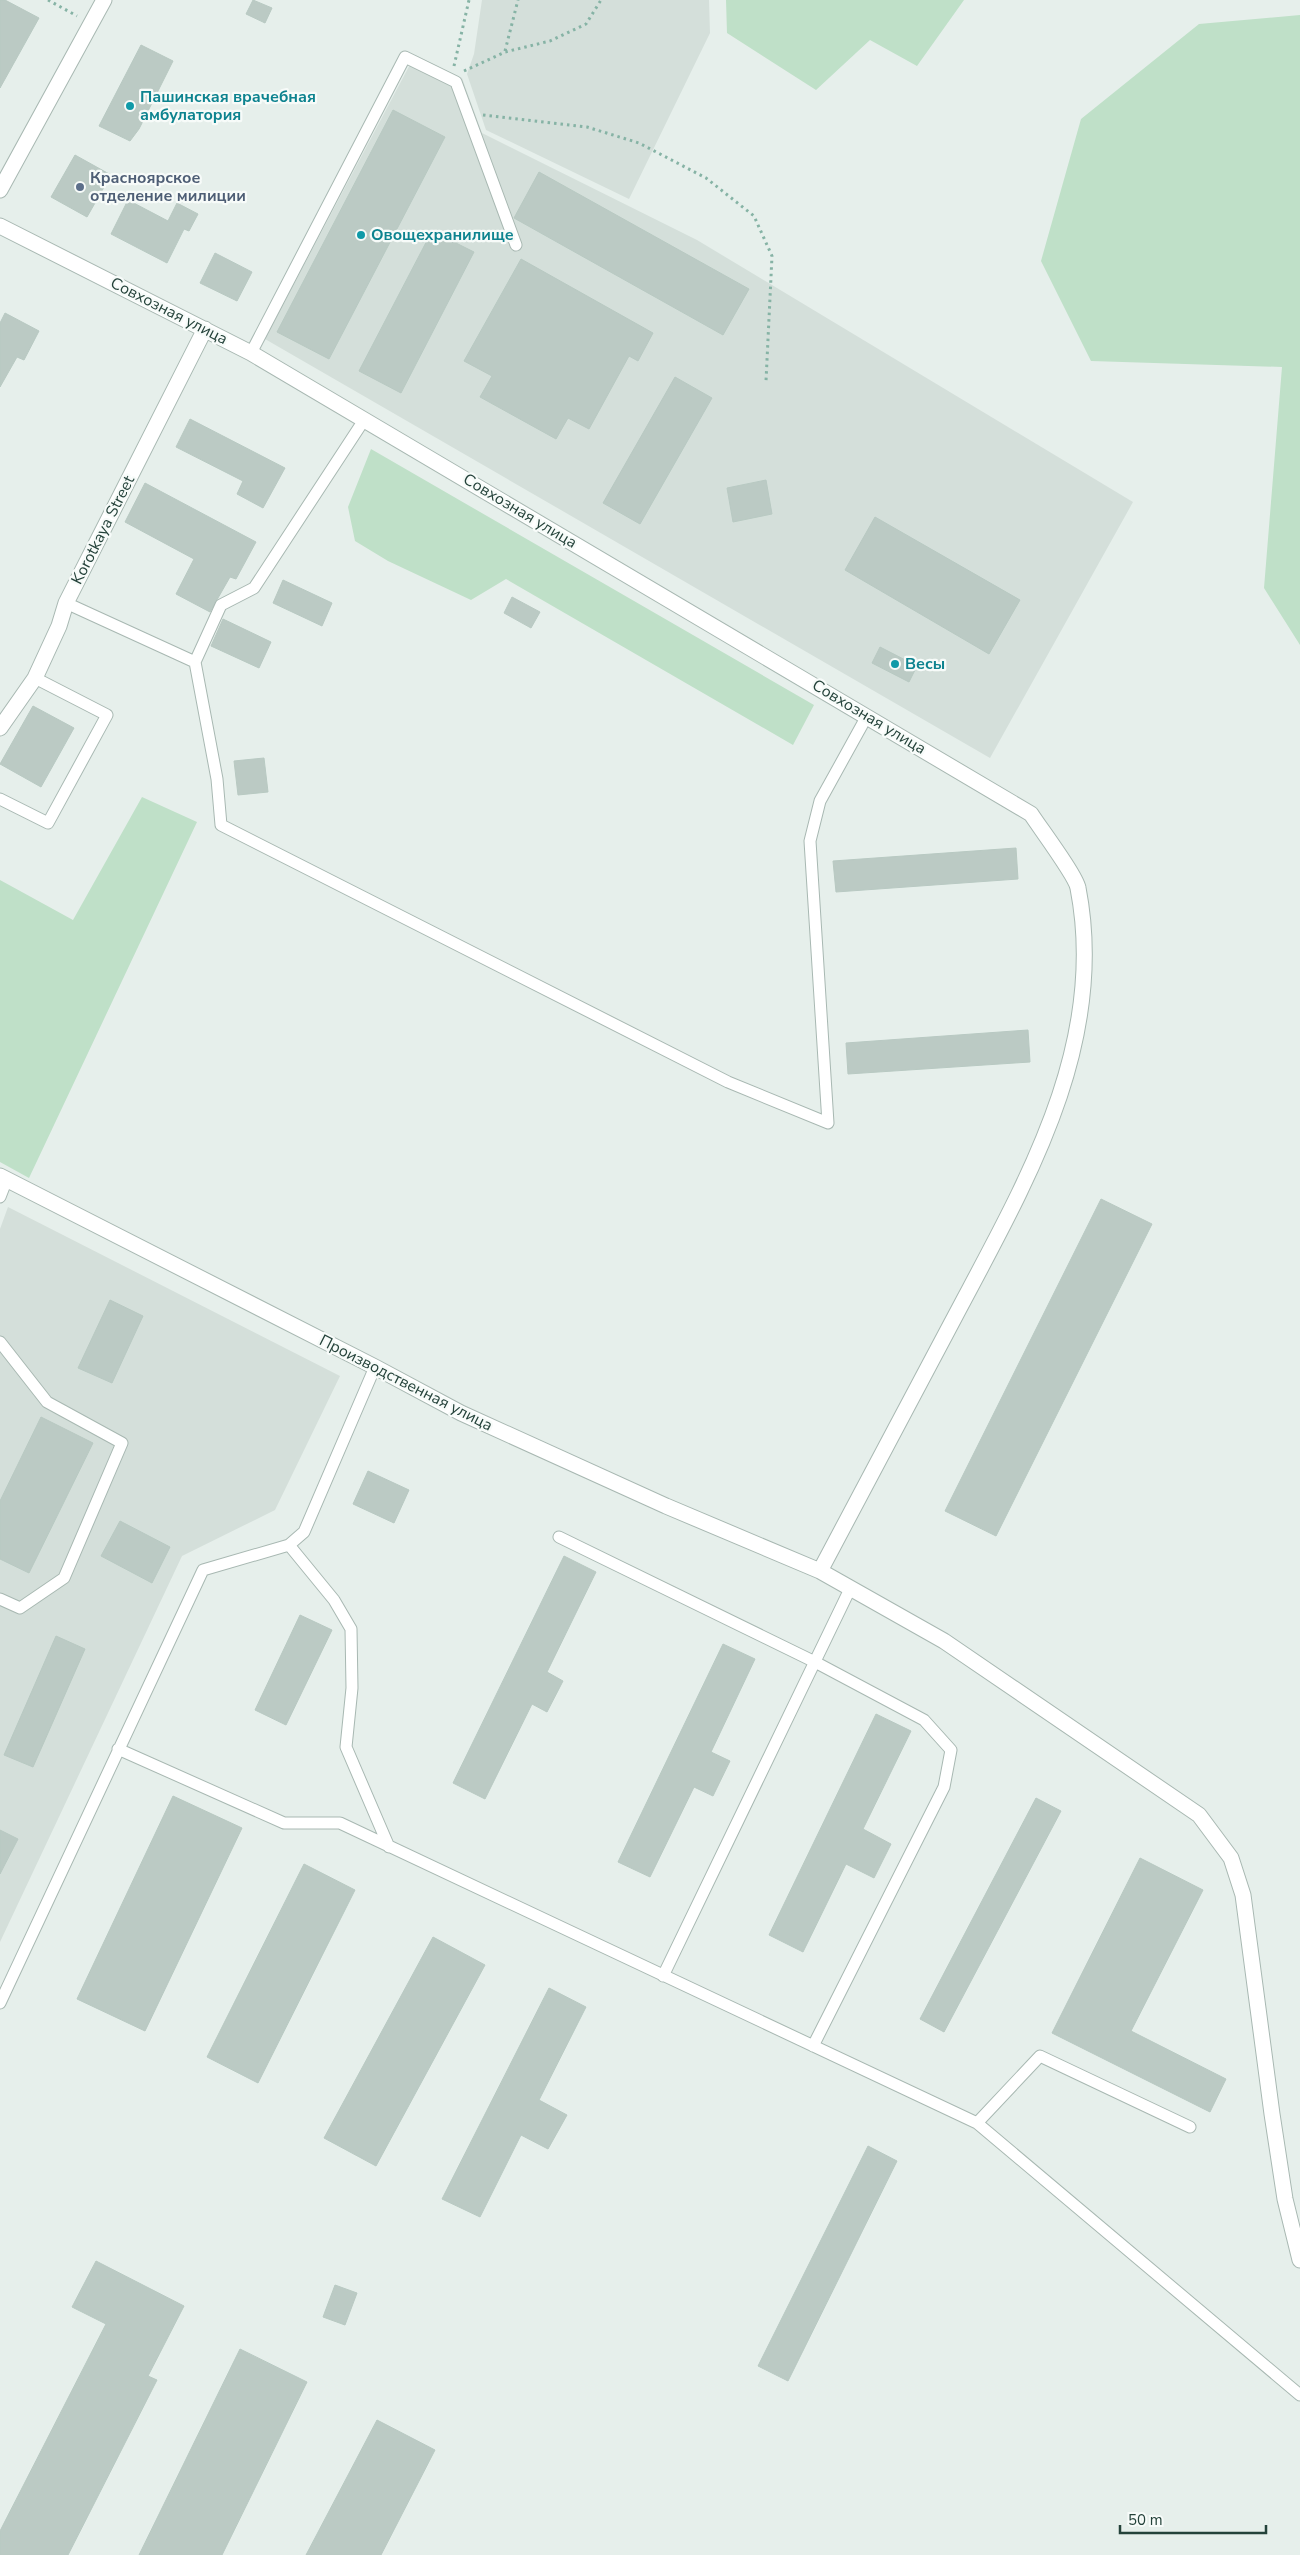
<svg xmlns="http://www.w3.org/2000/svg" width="1300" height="2555" font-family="'Nunito Sans',sans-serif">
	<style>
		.built { fill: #d4dfda }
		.green { fill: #bfe0c8 }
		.building { fill: #bbcac4; stroke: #b8c9c2 }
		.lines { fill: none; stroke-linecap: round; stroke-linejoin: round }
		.service-casing { stroke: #a8b8b2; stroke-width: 13 }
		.minor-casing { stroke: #a8b8b2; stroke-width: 17 }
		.path { stroke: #86b3a5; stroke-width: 3; stroke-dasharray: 2.5 4; stroke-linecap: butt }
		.service { stroke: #fff; stroke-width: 11 }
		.minor { stroke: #fff; stroke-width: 15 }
		.culture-dot { fill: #0f9aa8; stroke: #f7fbf9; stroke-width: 2 }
		.service-dot { fill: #5c6f8a; stroke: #f7fbf9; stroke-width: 2 }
		.labels { text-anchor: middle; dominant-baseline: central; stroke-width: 4.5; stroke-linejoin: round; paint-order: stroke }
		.culture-label { font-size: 16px; font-weight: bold; fill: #0d838f; stroke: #f7fbf9; text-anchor: start }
		.service-label { font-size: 16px; font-weight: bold; fill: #4e5e75; stroke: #f7fbf9; text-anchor: start }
		.street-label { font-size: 16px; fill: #24423a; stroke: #f7fbf9 }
	</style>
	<rect width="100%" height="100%" fill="#e6efeb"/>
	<path class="built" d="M 482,0 L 709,0 L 710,33 L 629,199 L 486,130 L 467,74 L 474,54 Z
		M 415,55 L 462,78 L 482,133 L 697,240 L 1133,502 L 990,758 L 265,339 Z
		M 8,1207 L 340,1376 L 275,1510 L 182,1556 L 0,1942 L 0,1229 Z"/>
	<path class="green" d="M 726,0 L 964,0 L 917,66 L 870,40 L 816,90 L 727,33 Z
		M 1300,15 L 1300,645 L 1264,588 L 1282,367 L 1091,361 L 1041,261 L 1081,119 L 1199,24 Z
		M 371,449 L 814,705 L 793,745 L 506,579 L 471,600 L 388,561 L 355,541 L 348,507 Z
		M 142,797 L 197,822 L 29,1178 L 0,1162 L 0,880 L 73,920 Z"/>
	<path class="building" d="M 0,0 L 5,0 L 39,18 L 0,88 Z
		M 253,0 L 272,8 L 265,23 L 246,14 Z
		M 141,45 L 173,61 L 139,129 L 130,141 L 99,126 Z
		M 393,110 L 445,137 L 329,359 L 277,332 Z
		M 75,155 L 111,175 L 87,217 L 51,197 Z
		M 539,172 L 749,289 L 723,335 L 514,218 Z
		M 128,200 L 168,221 L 177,203 L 198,214 L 189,231 L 184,229 L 167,263 L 111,234 Z
		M 432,231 L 474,252 L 401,393 L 359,371 Z
		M 215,253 L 252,272 L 237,301 L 200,283 Z
		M 521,259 L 653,333 L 638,361 L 629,356 L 589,429 L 568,418 L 556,439 L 480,397 L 492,376 L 464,361 Z
		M 5,313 L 39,331 L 24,360 L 17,357 L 0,387 L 0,323 Z
		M 675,377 L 712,398 L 640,524 L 603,503 Z
		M 190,419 L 285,468 L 263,508 L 237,494 L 243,481 L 176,447 Z
		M 766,480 L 772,514 L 733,522 L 727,488 Z
		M 145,483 L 256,542 L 236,579 L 230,577 L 210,612 L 176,594 L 194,559 L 125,522 Z
		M 875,517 L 1020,600 L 989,654 L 845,570 Z
		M 283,580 L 332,603 L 322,626 L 273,603 Z
		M 512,597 L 540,612 L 531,628 L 504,613 Z
		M 223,619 L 271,642 L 259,668 L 211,646 Z
		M 880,647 L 917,666 L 909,682 L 872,663 Z
		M 33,706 L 74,728 L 41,787 L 0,764 Z
		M 264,758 L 268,792 L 238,795 L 234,761 Z
		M 1016,848 L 1018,879 L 836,892 L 833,861 Z
		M 1028,1030 L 1030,1062 L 848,1074 L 846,1043 Z
		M 1101,1199 L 1152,1224 L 996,1536 L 945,1511 Z
		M 110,1300 L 143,1316 L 112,1383 L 78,1368 Z
		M 41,1417 L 93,1443 L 29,1573 L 0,1559 L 0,1501 Z
		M 368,1471 L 409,1490 L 394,1523 L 353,1504 Z
		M 120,1521 L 170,1547 L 152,1583 L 101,1556 Z
		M 564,1556 L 596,1572 L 547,1672 L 563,1681 L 547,1712 L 532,1704 L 485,1799 L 453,1783 Z
		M 300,1615 L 332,1630 L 286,1725 L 255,1710 Z
		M 56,1636 L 85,1649 L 33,1767 L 4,1755 Z
		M 723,1644 L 755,1659 L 711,1752 L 730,1761 L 713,1796 L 694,1787 L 650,1877 L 618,1862 Z
		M 876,1714 L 911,1731 L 863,1829 L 891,1844 L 874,1878 L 846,1864 L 803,1952 L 769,1935 Z
		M 173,1796 L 242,1828 L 145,2031 L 77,1999 Z
		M 1036,1798 L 1061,1811 L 944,2032 L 920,2019 Z
		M 0,1830 L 18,1839 L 0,1874 Z
		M 1140,1858 L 1203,1890 L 1131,2031 L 1226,2079 L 1210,2112 L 1052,2033 Z
		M 304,1864 L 355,1890 L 258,2083 L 207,2057 Z
		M 433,1937 L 485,1965 L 376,2166 L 324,2138 Z
		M 549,1988 L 586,2007 L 539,2100 L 567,2115 L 548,2149 L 521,2135 L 480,2217 L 442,2199 Z
		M 868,2146 L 897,2161 L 788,2381 L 758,2366 Z
		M 96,2261 L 184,2306 L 148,2376 L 157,2380 L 68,2555 L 0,2555 L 0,2531 L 106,2324 L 72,2307 Z
		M 335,2285 L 357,2293 L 345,2325 L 323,2317 Z
		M 240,2349 L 307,2382 L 222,2555 L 139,2555 Z
		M 377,2420 L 435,2450 L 381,2555 L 306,2555 Z"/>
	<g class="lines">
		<g class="service-casing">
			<path id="service" d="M 251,353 L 405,57 L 456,82 L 516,245
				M 66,603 L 195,662 L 221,605 L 254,588 L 364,420
				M 195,662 L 217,779 L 221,825 L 728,1082 L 828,1123 L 810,841 L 820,801 L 867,716
				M 0,799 L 48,823 L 107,715 L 35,678
				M 0,1197 L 7,1179
				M 0,1342 L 47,1402 L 122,1443 L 64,1578 L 20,1608 L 0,1599
				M 559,1537 L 815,1662 L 924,1720 L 951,1750 L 944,1787 L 813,2046
				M 289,1545 L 334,1600 L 351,1629 L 352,1688 L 346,1747 L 389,1847
				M 118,1749 L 284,1823 L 340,1823 L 977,2123 L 1300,2395
				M 663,1976 L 850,1589
				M 0,2003 L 203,1570 L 289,1545 L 304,1532 L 375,1367
				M 977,2123 L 1040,2056 L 1190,2127"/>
		</g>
		<g class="minor-casing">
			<path id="minor" d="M 0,190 L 104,0
				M 0,226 L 251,353 L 1031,814 C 1040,828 1076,876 1078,888 C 1109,1047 1022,1189 951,1324 C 907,1406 864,1489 820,1571 L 944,1641 L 1199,1815 L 1231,1858 L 1243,1895 L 1272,2114 L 1285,2199 L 1300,2260
				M 0,728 L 35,678 L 59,626 L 66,603 L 205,329
				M 0,1176 L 375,1367 L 461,1413 L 666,1506 L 820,1571"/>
		</g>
		<path class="path" d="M 48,0 L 77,16
			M 505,51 L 518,0
			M 454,66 L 469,0
			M 464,71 L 505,52 L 550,41 L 586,24 L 601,0
			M 483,115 L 587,127 L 639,143 L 706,178 L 754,216 L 772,256 L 766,381"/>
		<use href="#service" class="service"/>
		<use href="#minor" class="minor"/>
	</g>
	<g class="culture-dot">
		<circle cx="130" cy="106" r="5"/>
		<circle cx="361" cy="235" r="5"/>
		<circle cx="895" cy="664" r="5"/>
	</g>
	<circle class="service-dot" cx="80" cy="187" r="5"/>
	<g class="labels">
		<g class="culture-label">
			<text x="140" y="97">Пашинская врачебная<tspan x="140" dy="18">амбулатория</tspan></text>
			<text x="371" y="235">Овощехранилище</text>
			<text x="905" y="664">Весы</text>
		</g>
		<g class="service-label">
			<text x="90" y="178">Красноярское<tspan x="90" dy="18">отделение милиции</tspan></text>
		</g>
		<g class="street-label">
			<text transform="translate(169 311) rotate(27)">Совхозная улица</text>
			<text transform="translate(520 511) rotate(31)">Совхозная улица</text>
			<text transform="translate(103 530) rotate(-63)">Korotkaya Street</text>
			<text transform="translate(869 717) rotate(31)">Совхозная улица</text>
			<text transform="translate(406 1383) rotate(27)">Производственная улица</text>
		</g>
	</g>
	<path d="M1120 2525v8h146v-8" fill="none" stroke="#24423a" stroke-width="2.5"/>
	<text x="1128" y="2525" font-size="15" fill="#24423a" stroke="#f7fbf9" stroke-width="4" paint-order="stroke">50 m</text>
</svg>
